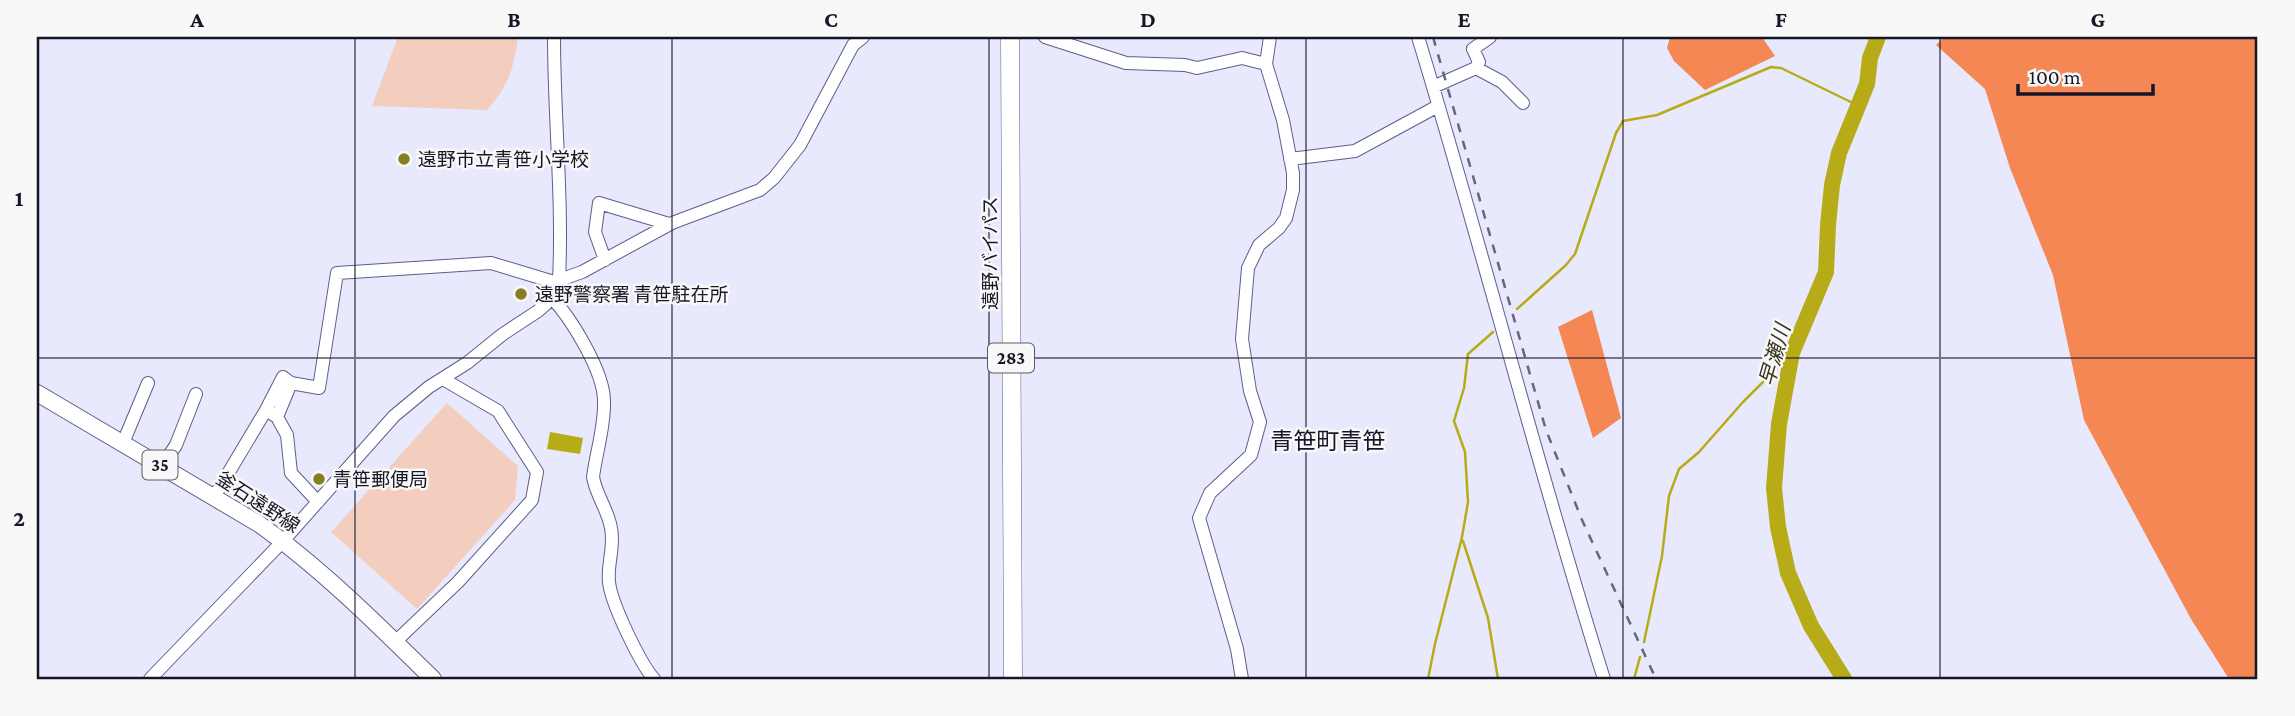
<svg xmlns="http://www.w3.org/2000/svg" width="2295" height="716" font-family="'Crimson Pro','Noto Sans JP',serif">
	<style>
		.green { fill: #f3cdbd }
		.forest { fill: #f58754 }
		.water { fill: #b7ac18 }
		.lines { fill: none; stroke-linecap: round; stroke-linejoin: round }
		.stream { stroke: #b7ac18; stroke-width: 2.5 }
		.river { stroke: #b7ac18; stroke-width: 16 }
		.minor-casing { stroke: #5e5e89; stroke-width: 14 }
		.major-casing { stroke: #5e5e89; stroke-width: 18 }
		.highway-casing { stroke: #5e5e89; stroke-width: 19 }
		.minor { stroke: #fff; stroke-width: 12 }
		.major { stroke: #fff; stroke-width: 16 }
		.highway { stroke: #fff; stroke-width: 18 }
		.rail { stroke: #67677a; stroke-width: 2.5; stroke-dasharray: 9 9; stroke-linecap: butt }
		.grid { fill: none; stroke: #171628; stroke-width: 2; stroke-opacity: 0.55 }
		.poi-dot { fill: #867e25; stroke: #f8f8f8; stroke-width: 2.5 }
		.labels { text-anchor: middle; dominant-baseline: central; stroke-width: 5; stroke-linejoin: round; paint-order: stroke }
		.shield { fill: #f8f8f8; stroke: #5a5a66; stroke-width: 2 }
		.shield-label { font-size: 18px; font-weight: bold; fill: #171628 }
		.poi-label { font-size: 19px; fill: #171628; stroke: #f8f8f8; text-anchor: start }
		.street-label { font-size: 19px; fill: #171628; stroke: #f8f8f8 }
		.water-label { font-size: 21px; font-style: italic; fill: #36341e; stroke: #f8f8f8 }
		.quarter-label { font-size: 23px; fill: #171628; stroke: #f8f8f8 }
		.neatline { fill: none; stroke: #171628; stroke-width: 2.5 }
		.grid-label { font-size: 23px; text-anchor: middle; font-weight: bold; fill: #171628 }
	</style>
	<rect width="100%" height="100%" fill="#e8e9fd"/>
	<path class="green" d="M 398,37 L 518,37 C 514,68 508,87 487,110 L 372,106 Z
		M 447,403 L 518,466 L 515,500 L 417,609 L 331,532 Z"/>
	<path class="forest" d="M 1670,37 L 1762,37 L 1775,56 L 1705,90 L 1674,61 L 1667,48 Z
		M 1944,37 L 2258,37 L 2258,679 L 2229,679 L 2191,619 L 2084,420 L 2053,275 L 2010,168 L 1985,89 L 1936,45 Z
		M 1592,310 L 1621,418 L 1593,438 L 1558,327 Z"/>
	<path class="water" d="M 550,432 L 583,438 L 580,454 L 547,449 Z"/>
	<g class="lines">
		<path class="stream" d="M 1517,309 L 1566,265 L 1575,254 L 1616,133 L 1623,121 L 1657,115 L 1771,67 L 1781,68 L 1857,105
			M 1463,541 L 1488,618 L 1498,679
			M 1644,642 L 1662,556 L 1669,496 L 1679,469 L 1699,452 L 1743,402 L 1792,353
			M 1428,679 L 1435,644 L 1462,537 L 1468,502 L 1465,452 L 1454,421 L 1464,388 L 1468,354 L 1493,332
			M 1634,679 L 1640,657"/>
		<path class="river" d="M 1844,679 L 1811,626 L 1788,573 L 1778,527 L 1774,488 L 1779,424 L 1792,353 L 1826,272 L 1828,225 L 1832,185 L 1839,153 L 1867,84 L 1870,58 L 1878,37"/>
		<g class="minor-casing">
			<path id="minor" d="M 554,37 C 554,118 563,199 559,280
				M 1045,37 L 1126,63 L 1185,65 L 1197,68 L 1242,58 L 1266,64
				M 1418,37 C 1483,250 1537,466 1604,679
				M 1476,68 L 1502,82 L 1523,103
				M 1433,87 L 1476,68 L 1479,62 L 1473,49 L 1490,37
				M 1290,159 L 1355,151 L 1438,106
				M 605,260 L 595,232 L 599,203 L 669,224
				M 550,296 C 571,317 604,372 604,401 C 605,426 596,453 593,477 C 596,495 608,510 611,528 C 615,546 607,564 609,582 C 611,603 640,663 654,679
				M 266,410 L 283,377 L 291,383
				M 123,443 L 148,383
				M 162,466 L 176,445 L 196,394
				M 214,497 L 266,410 L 277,417
				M 318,502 L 291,473 L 287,435 L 277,417 L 291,383 L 319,388 L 337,273 L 491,263 L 554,282
				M 395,642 L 458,582 L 532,500 L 537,472 L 498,411 L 443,379
				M 150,679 L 283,541 L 394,416 L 429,387 L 467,363 L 503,334 L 538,311 L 546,304 L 554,282 L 582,272 L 672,223 L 760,190 L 774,178 L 800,145 L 853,45 L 863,37
				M 1242,679 L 1237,649 L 1199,518 L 1210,493 L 1251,455 L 1260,422 L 1250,391 L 1242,339 L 1248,268 L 1259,245 L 1279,228 L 1286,218 L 1293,190 L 1293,173 L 1283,120 L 1266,64 L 1270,37"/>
		</g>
		<g class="major-casing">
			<path id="major" d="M 37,393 L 259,524 C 322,569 378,625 433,679"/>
		</g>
		<g class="highway-casing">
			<path id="highway" d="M 1010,37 L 1013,679"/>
		</g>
		<use href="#minor" class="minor"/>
		<use href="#major" class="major"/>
		<use href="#highway" class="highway"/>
		<path class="rail" d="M 1433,37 L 1546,430 L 1582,520 L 1656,679"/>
	</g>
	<path class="grid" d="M 355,37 L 355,679M 672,37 L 672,679M 989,37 L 989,679M 1306,37 L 1306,679M 1623,37 L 1623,679M 1940,37 L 1940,679M 37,358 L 2258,358"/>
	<g class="poi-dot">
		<circle cx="404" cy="159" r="7"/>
		<circle cx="521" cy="294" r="7"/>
		<circle cx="319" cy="479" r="7"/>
	</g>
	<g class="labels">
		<g class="shield">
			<rect x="988" y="343.5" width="46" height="29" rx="5"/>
			<rect x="142.5" y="450.5" width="35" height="29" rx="5"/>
		</g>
		<g class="shield-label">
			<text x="1011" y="358">283</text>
			<text x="160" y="465">35</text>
		</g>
		<g class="poi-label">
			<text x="418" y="159">遠野市立青笹小学校</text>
			<text x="535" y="294">遠野警察署 青笹駐在所</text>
			<text x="333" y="479">青笹郵便局</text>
		</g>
		<g class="street-label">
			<text transform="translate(990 253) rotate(-90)">遠野バイパス</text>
			<text transform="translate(258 502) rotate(33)">釜石遠野線</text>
		</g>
		<g class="water-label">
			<text transform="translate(1775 355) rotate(-74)">早瀬川</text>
		</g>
		<g class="quarter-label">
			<text x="1328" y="441">青笹町青笹</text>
		</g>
	</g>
	<rect width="2295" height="716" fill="none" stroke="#f8f8f8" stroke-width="77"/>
	<path d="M2018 84v10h135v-10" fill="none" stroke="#171628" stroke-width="3.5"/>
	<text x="2029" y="84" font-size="21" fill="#171628" stroke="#f8f8f8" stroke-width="5" paint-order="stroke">100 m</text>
	<rect x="38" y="38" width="2218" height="640" class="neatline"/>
	<g class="grid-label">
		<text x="197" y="27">A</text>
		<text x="514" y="27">B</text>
		<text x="831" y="27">C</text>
		<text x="1148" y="27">D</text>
		<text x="1464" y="27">E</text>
		<text x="1781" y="27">F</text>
		<text x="2098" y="27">G</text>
		<text x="19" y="206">1</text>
		<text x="19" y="526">2</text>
	</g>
</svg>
